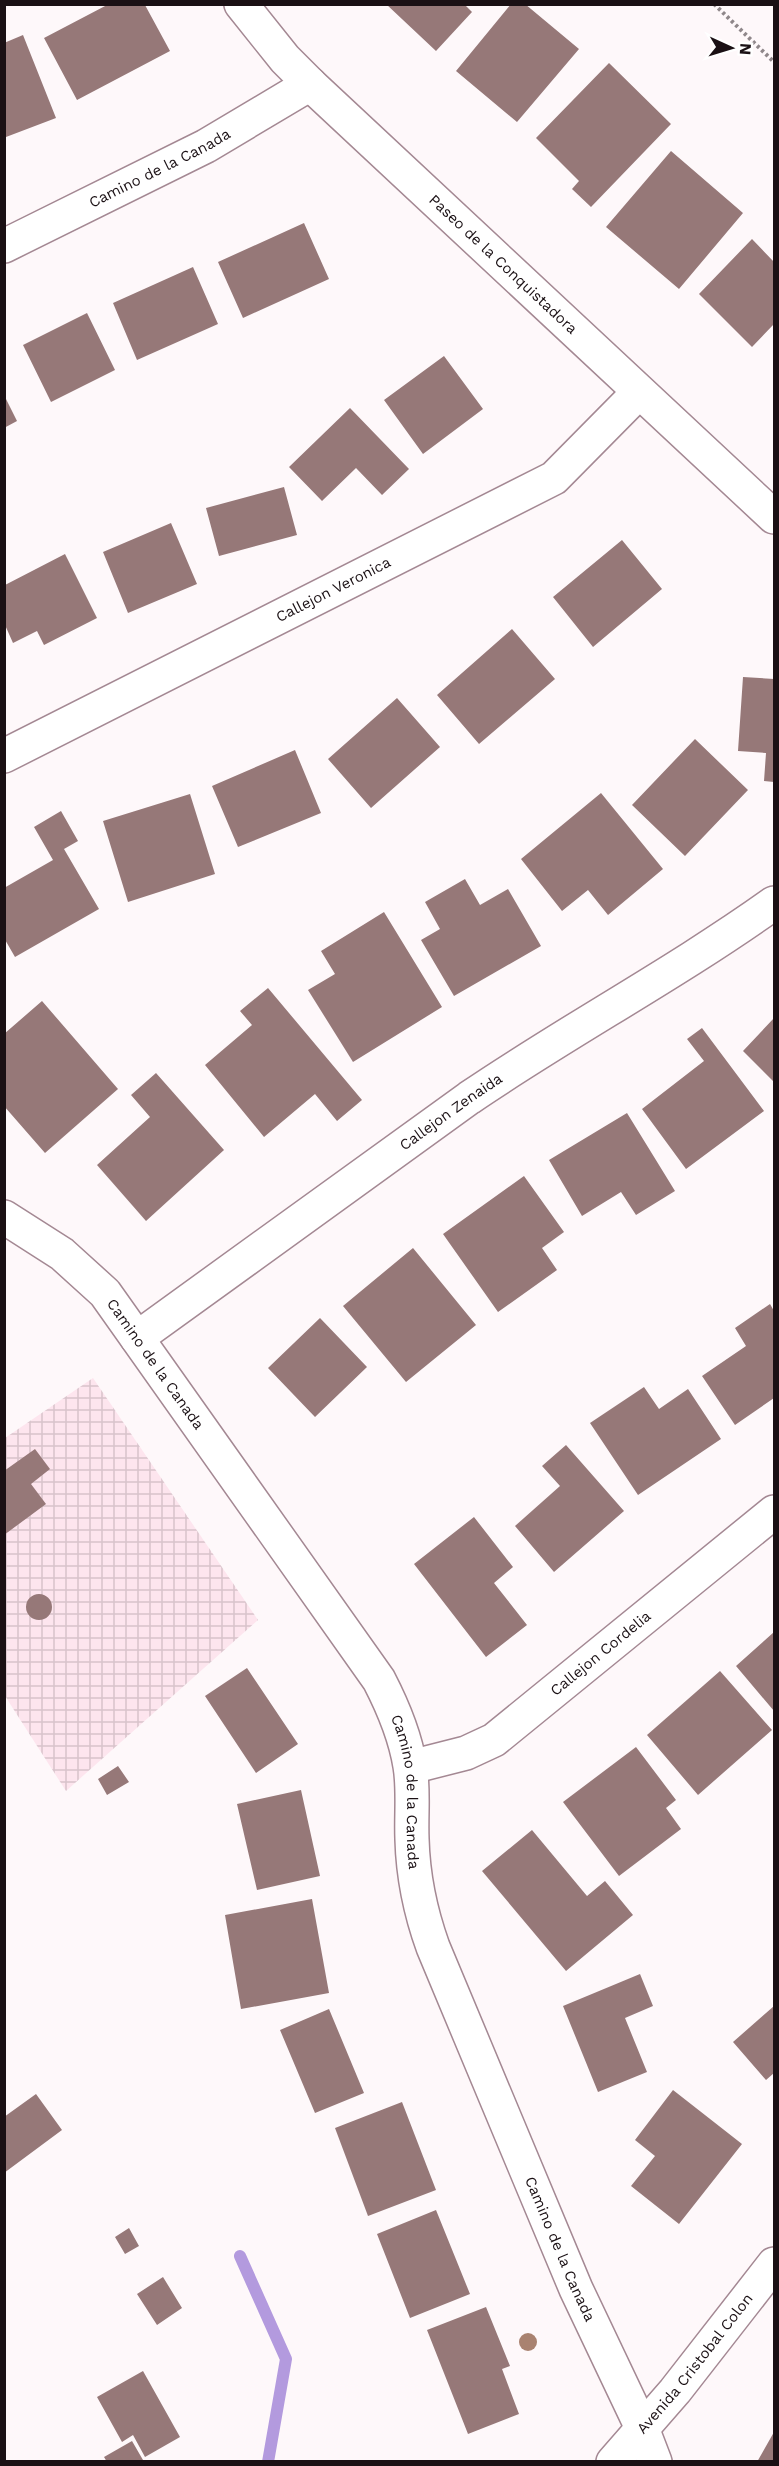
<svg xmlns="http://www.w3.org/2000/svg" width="779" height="2466" font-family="'Work Sans',sans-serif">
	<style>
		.industrial { fill: url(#industrial-grid) }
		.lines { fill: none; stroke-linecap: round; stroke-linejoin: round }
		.stream { stroke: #b39ade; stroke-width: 12 }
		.building { fill: #967878 }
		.street-casing { stroke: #a48893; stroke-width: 36 }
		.secondary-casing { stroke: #a48893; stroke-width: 36 }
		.path { stroke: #8f878a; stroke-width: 4; stroke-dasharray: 3 3; stroke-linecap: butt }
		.street { stroke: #fff; stroke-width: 33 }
		.secondary { stroke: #fff; stroke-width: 33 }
		.tree { fill: #a98270 }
		.labels { text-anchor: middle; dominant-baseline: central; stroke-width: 4.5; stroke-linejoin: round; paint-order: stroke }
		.street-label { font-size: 15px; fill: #1a1014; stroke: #fff }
	</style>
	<defs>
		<pattern id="industrial-grid" width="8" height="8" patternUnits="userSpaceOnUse" patternTransform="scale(1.5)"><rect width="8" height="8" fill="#fde5ee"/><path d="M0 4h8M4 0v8" fill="none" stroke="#d8c3cb"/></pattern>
	</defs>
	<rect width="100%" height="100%" fill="#fef8fa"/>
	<path class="industrial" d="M 93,1378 L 258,1620 L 66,1791 L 5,1696 L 5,1438 Z"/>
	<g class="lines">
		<path class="stream" d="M 240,2256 L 286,2359 L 268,2462"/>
	</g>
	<path class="building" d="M 386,4 L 464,4 L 472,12 L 436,51 Z
		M 511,4 L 525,4 L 579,49 L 517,122 L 456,71 Z
		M 107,5 L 145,5 L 170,51 L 77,100 L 44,38 Z
		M 23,35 L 56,118 L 6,137 L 4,43 Z
		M 609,63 L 671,124 L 591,207 L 572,189 L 579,181 L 536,138 Z
		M 671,151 L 743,213 L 679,289 L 606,227 Z
		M 304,223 L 329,279 L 243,318 L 218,262 Z
		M 752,239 L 774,262 L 774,324 L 752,347 L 699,294 Z
		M 193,267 L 218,324 L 137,360 L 113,303 Z
		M 87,313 L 115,370 L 51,402 L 23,345 Z
		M 444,356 L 483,409 L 423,454 L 384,400 Z
		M 4,395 L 17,421 L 4,428 Z
		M 350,408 L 409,469 L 382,495 L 356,468 L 322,501 L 289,467 Z
		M 284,487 L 297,535 L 219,556 L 206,508 Z
		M 171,523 L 197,584 L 128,613 L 103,552 Z
		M 622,540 L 662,589 L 593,647 L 553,597 Z
		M 65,554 L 97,618 L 44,645 L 37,631 L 13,643 L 5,625 L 5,585 Z
		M 512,629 L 555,679 L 479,744 L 437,695 Z
		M 743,677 L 774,679 L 774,782 L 764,781 L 766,753 L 738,751 Z
		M 397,698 L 440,747 L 371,808 L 328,759 Z
		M 695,739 L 748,790 L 685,856 L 632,805 Z
		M 295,750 L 321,813 L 238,847 L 212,786 Z
		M 601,793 L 663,869 L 608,915 L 588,890 L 562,911 L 521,859 Z
		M 190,794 L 215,874 L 128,902 L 103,821 Z
		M 61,811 L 78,841 L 64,849 L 99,909 L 15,957 L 4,938 L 4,888 L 53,860 L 34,827 Z
		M 465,879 L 480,905 L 508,889 L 541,946 L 454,996 L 421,940 L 440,929 L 425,902 Z
		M 384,912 L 442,1007 L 353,1062 L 308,990 L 335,974 L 321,951 Z
		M 268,988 L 362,1100 L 337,1121 L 315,1094 L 264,1137 L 205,1065 L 252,1025 L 240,1011 Z
		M 42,1001 L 118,1089 L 45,1153 L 4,1106 L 4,1034 Z
		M 774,1018 L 774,1082 L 743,1051 Z
		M 702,1028 L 764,1111 L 686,1169 L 642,1109 L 704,1061 L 687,1039 Z
		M 156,1073 L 224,1150 L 146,1221 L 97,1165 L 150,1117 L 131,1095 Z
		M 627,1113 L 675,1191 L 636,1215 L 621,1192 L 582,1216 L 549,1160 Z
		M 524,1176 L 564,1232 L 542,1248 L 557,1270 L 498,1312 L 443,1234 Z
		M 413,1248 L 476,1325 L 406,1382 L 343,1306 Z
		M 770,1304 L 774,1311 L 774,1398 L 735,1425 L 702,1376 L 746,1346 L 735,1328 Z
		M 320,1318 L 367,1367 L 315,1417 L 268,1368 Z
		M 644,1387 L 659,1409 L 688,1389 L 721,1439 L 638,1495 L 590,1423 Z
		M 566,1445 L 624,1511 L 554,1572 L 515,1526 L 560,1486 L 542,1466 Z
		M 35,1449 L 50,1469 L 31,1484 L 46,1504 L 4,1535 L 4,1471 Z
		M 474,1517 L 513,1567 L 494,1583 L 527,1625 L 486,1657 L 414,1564 Z
		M26 1607a13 13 0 1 1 26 0a13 13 0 1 1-26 0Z
		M 774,1632 L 774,1711 L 736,1666 Z
		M 247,1668 L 298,1744 L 256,1773 L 205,1696 Z
		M 720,1671 L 772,1730 L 698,1795 L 647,1735 Z
		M 636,1747 L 676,1800 L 666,1808 L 681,1829 L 619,1876 L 563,1802 Z
		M 118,1766 L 129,1782 L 107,1795 L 98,1779 Z
		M 301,1790 L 320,1876 L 257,1890 L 237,1804 Z
		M 532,1830 L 587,1896 L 605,1881 L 633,1915 L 566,1971 L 482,1871 Z
		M 312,1899 L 329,1993 L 241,2009 L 225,1915 Z
		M 640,1974 L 653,2006 L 625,2018 L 647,2072 L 598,2092 L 563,2006 Z
		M 774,2006 L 774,2073 L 766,2080 L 733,2042 Z
		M 329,2009 L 364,2093 L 315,2113 L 280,2030 Z
		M 673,2090 L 742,2144 L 679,2224 L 631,2186 L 655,2156 L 635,2140 Z
		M 36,2094 L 62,2130 L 4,2173 L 4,2117 Z
		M 402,2102 L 436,2190 L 368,2216 L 335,2128 Z
		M 436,2210 L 470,2294 L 410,2318 L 377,2234 Z
		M 129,2228 L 139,2246 L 125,2254 L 115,2237 Z
		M 163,2277 L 182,2308 L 157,2325 L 137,2294 Z
		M 486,2307 L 510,2366 L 502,2369 L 519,2414 L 468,2434 L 427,2330 Z
		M 143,2371 L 180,2437 L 145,2457 L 133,2435 L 122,2442 L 97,2397 Z
		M 774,2432 L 774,2462 L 757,2462 Z
		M 132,2441 L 143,2460 L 107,2462 L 104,2457 Z"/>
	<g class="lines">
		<g class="street-casing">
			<g id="street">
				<path id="s1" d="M 241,4 L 285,59 L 310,84 L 774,517"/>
				<path id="s2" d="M 4,246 L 206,146 L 310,84"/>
				<path id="s3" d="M 4,756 L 554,478 L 639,392"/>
				<path id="s4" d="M 4,1217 L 62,1254 L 105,1293 L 379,1680 C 393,1707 405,1735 410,1766 C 414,1789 411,1815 412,1839 C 413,1877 420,1911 433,1947 L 576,2289 L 642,2428 L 655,2462"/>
				<path id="s5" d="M 137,1338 L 469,1098 C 569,1030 676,973 774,903"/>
				<path id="s6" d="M 411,1767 L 466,1753 L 494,1740 L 774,1512"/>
			</g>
		</g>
		<g class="secondary-casing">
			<g id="secondary">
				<path id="s7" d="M 613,2462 L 675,2391 L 774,2264"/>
			</g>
		</g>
		<path class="path" d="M 714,4 L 774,62"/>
		<use href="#street" class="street"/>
		<use href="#secondary" class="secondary"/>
	</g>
	<circle class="tree" cx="528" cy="2342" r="9"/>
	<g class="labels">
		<g class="street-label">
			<text stroke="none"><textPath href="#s2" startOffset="174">Camino de la Canada</textPath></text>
			<text stroke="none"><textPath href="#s1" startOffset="370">Paseo de la Conquistadora</textPath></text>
			<text stroke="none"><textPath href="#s3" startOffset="369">Callejon Veronica</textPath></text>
			<text stroke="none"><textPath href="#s5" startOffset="387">Callejon Zenaida</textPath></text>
			<text stroke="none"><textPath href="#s4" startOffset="214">Camino de la Canada</textPath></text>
			<text stroke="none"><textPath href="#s6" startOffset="225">Callejon Cordelia</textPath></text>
			<text stroke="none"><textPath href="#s4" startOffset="718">Camino de la Canada</textPath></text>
			<text stroke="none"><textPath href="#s4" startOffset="1204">Camino de la Canada</textPath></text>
			<text stroke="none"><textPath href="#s7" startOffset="128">Avenida Cristobal Colon</textPath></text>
		</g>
	</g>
	<rect width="779" height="2466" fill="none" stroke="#1a1014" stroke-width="12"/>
	<g transform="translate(731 48) rotate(94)" stroke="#ffffff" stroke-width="4.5" paint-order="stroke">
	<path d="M0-4.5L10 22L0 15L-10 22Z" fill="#1a1014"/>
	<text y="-9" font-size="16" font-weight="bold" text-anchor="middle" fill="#1a1014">N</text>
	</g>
</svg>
